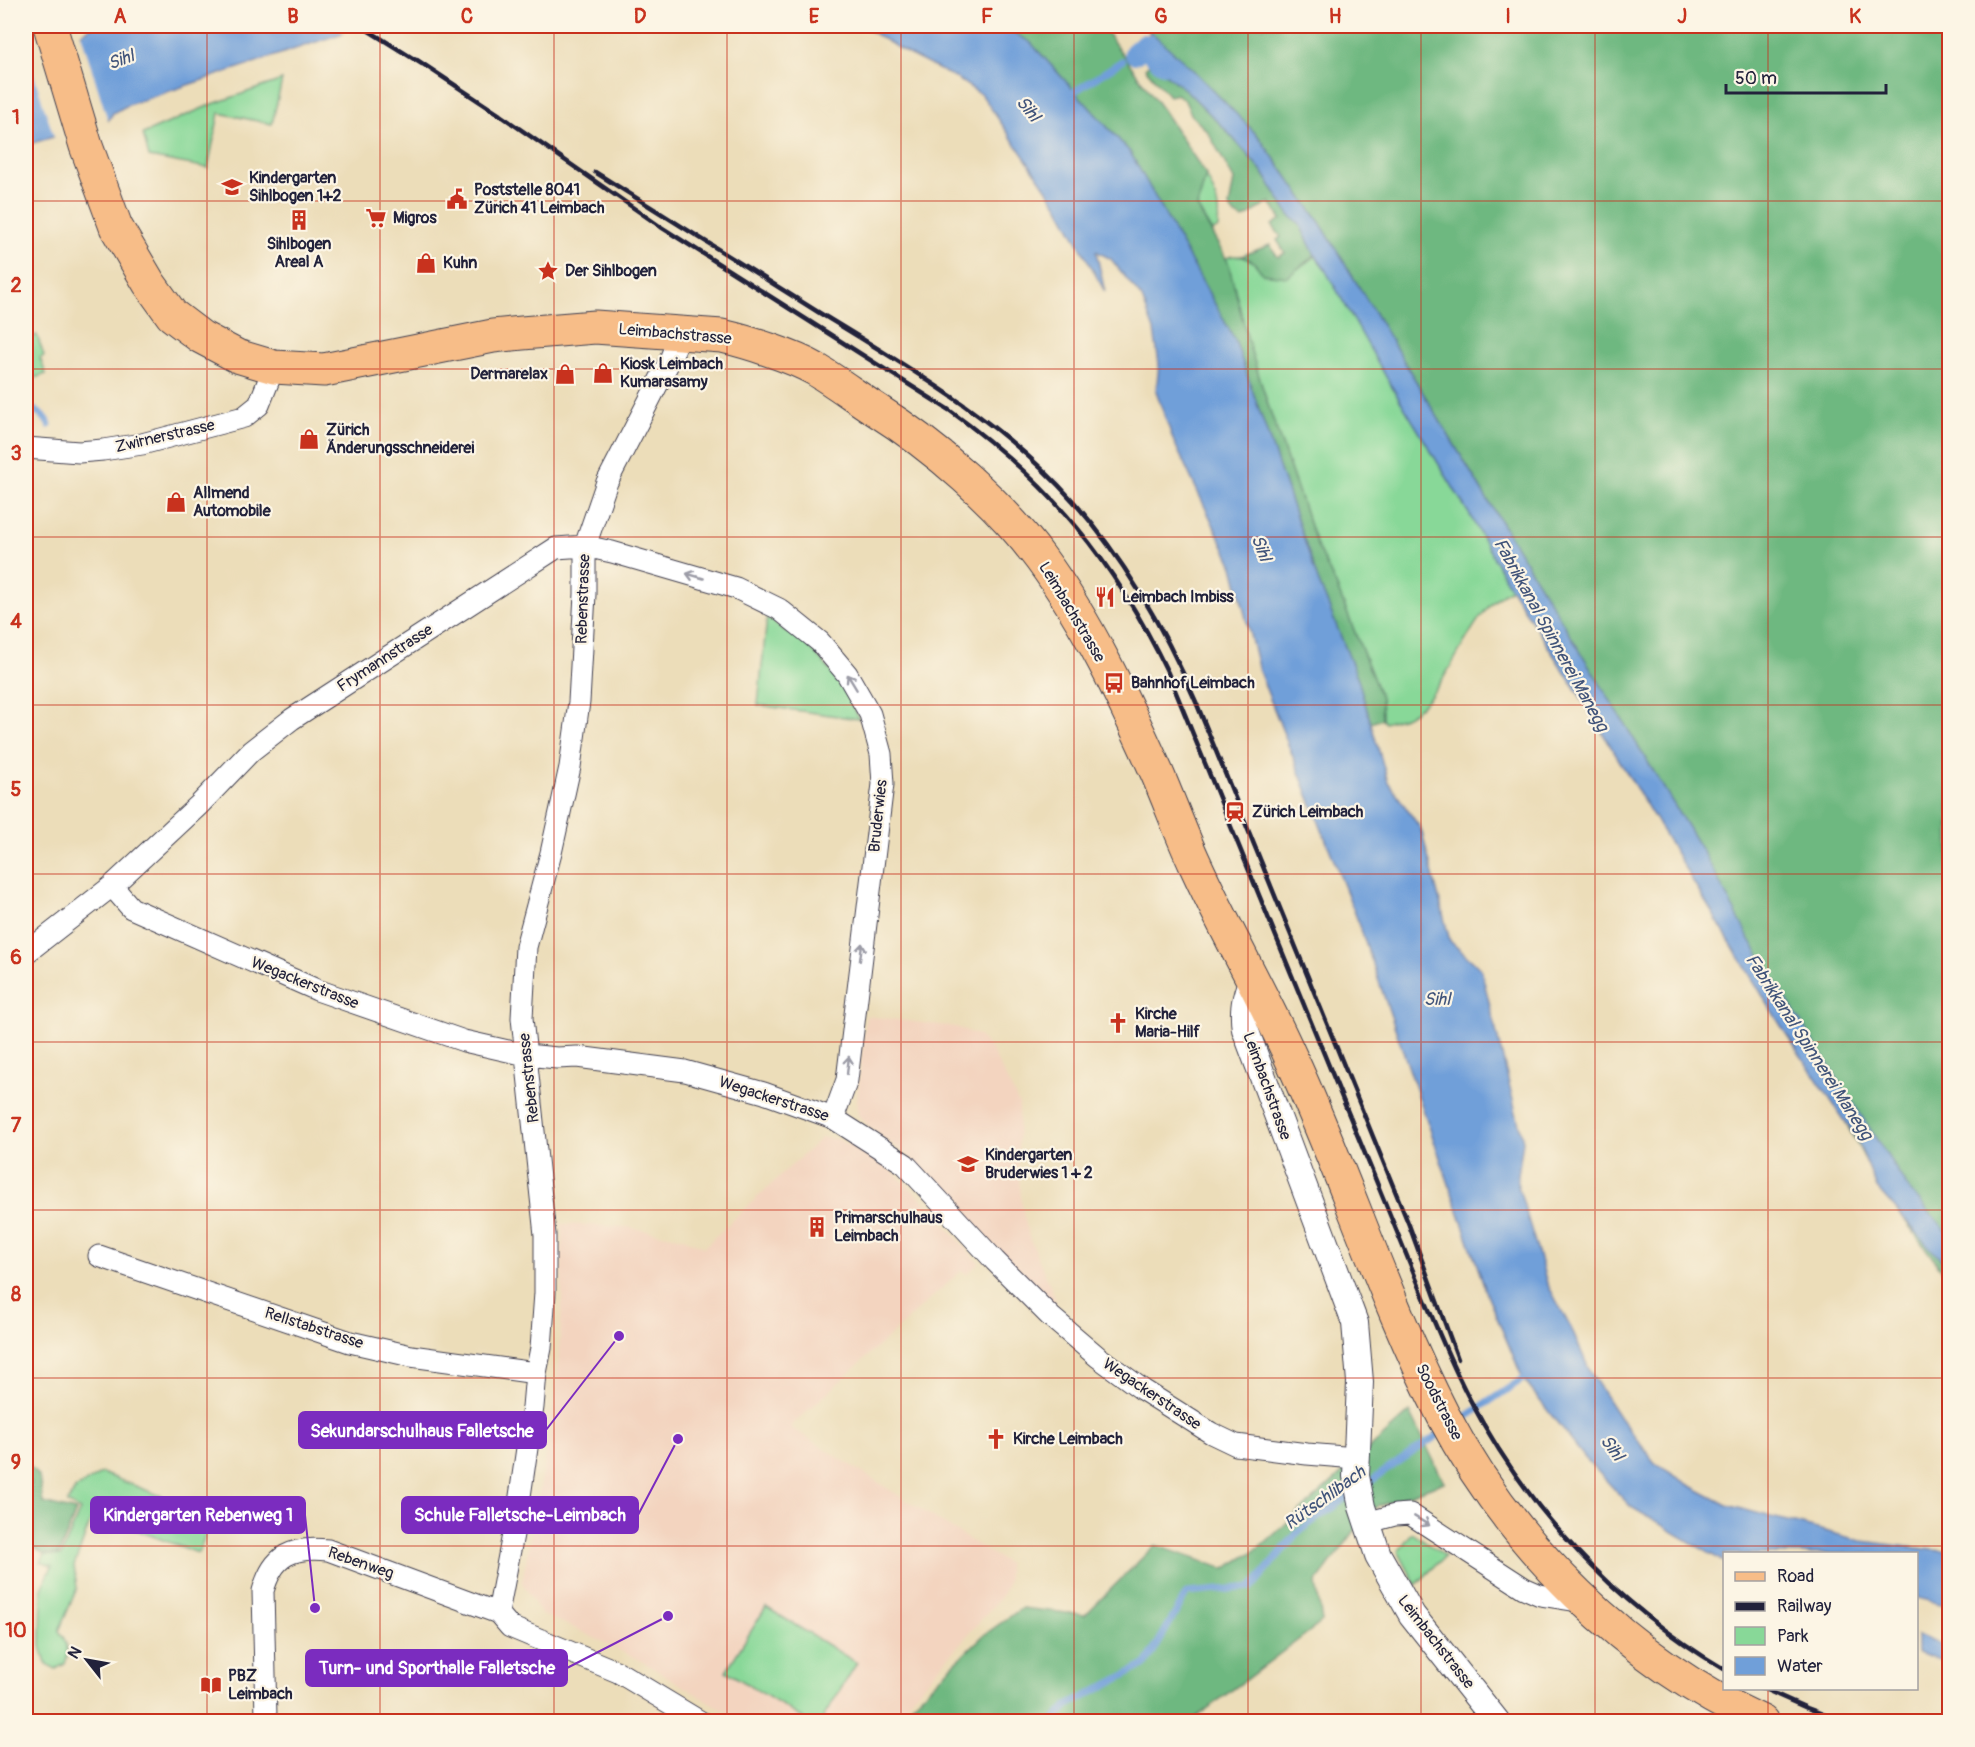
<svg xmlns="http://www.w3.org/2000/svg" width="1975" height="1747" font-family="Pangolin,sans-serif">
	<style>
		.built { fill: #f3d4bf }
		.green { fill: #88d898; stroke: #557d6a; stroke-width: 1.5 }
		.forest { fill: #6eb880; stroke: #486d5e; stroke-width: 1.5 }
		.water { fill: #709fd9; stroke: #49608a; stroke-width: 1.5 }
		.pier { fill: #ecddb9 }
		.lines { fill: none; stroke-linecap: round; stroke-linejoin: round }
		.stream { stroke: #709fd9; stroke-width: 7 }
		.canal { stroke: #709fd9; stroke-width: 22 }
		.minor-casing { stroke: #403e4e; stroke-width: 23 }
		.tertiary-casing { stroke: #403e4e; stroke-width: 28 }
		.primary-casing { stroke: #403e4e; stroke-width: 35 }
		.minor { stroke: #fff; stroke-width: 21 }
		.tertiary { stroke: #fff; stroke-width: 26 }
		.primary { stroke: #f7bd88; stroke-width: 33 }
		.rail { stroke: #22223b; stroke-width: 4.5 }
		.oneway { stroke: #9c9ca7 }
		.grid { fill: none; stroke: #c8321e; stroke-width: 1.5; stroke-opacity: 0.55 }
		.labels { text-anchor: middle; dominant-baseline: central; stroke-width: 4.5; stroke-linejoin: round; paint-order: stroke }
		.poi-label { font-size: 16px; font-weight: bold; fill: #22223b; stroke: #fcf5e5; text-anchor: start }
		.street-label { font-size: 16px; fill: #22223b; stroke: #fcf5e5 }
		.water-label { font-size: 18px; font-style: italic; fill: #41547a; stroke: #fcf5e5 }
		.leader { fill: none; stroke: #7b2cbf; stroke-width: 2 }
		.callout-dot { fill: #7b2cbf; stroke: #fcf5e5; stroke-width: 2 }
		.callout { fill: #7b2cbf; stroke: #7b2cbf; stroke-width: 2 }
		.callout-label { font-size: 18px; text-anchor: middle; font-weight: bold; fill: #fff }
		.neatline { fill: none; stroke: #c8321e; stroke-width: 2 }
		.grid-label { font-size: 20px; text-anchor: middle; font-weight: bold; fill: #c8321e }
	</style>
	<rect width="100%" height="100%" fill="#fcf5e5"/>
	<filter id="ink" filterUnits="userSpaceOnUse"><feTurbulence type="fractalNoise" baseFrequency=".0167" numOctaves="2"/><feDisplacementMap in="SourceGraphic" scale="12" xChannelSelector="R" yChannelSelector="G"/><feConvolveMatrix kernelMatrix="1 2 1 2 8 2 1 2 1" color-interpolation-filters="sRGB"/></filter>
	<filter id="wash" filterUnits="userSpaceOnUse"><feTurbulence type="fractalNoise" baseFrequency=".008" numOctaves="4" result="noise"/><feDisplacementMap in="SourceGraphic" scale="24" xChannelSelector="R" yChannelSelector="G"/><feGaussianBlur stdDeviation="1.35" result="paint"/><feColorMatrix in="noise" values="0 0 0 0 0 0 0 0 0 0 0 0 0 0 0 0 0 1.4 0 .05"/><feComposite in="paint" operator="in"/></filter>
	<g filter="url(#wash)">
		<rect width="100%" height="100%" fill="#ecddb9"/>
		<path class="built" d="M 866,1016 L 956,1027 L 978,1035 L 991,1049 L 1019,1104 L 1018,1168 L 1022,1206 L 1029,1237 L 1055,1297 L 1053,1312 L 981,1231 L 913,1160 L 870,1128 L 858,1115 L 857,1100 Z
			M 821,1138 L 838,1139 L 846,1144 L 852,1145 L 893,1172 L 921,1198 L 979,1263 L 967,1274 L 961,1271 L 790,1427 L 1008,1564 L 1008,1582 L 1001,1597 L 900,1712 L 889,1717 L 885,1710 L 881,1707 L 872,1721 L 741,1721 L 641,1661 L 570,1626 L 541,1614 L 522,1582 L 547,1451 L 557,1380 L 562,1308 L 562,1224 L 627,1227 L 683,1238 L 704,1247 Z"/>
		<path class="green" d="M 282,80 L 272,124 L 219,113 L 208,168 L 149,157 L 143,134 L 210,105 Z
			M 1206,175 C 1216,196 1220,205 1218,228 L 1212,232 L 1197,207 Z
			M 1232,256 L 1241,256 L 1287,277 L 1315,256 L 1323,266 L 1392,387 L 1468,512 L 1511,589 C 1466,611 1452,692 1407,716 C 1400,719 1392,720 1385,723 L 1382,719 L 1381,698 L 1336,585 L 1317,546 L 1268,405 L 1250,348 L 1226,258 Z
			M 37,335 L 44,356 L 40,358 L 46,374 L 26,381 L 26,339 Z
			M 767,617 L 788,633 L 791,629 C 821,657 842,681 859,719 L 758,705 Z
			M 102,1473 L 213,1516 L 198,1553 L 93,1514 L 74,1566 L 77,1588 L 59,1631 C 67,1641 70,1652 65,1664 L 56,1669 L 46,1664 L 41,1646 L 42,1589 L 52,1566 L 41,1562 L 45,1555 L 61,1556 L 80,1510 L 67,1503 L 76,1488 Z
			M 1412,1533 L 1445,1556 L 1416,1585 L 1398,1551 Z
			M 766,1607 L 857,1663 L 821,1721 L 807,1721 L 726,1671 Z"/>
		<path class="forest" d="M 1001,26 L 1102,26 L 1163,110 L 1206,175 L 1197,207 L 1228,262 L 1250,348 L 1268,405 L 1317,546 L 1336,585 L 1381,698 L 1382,719 L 1371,723 L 1358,679 L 1318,580 L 1235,340 L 1130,152 L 1030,42 Z
			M 1143,26 L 1949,26 L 1949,1280 L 1878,1184 L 1706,857 L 1487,499 L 1321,224 L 1258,136 L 1192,69 Z
			M 1151,63 L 1187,91 L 1225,129 L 1262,171 L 1289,215 L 1299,223 L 1315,255 L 1287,277 L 1263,274 L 1253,261 L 1241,256 L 1270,245 L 1278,257 L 1285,253 L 1277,240 L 1281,237 L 1272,225 L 1281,219 L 1270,202 L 1243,219 L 1235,215 L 1229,207 L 1234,180 L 1208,132 L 1192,116 L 1185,101 L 1177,94 L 1169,96 L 1145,68 Z
			M 1410,1412 L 1444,1482 L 1371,1509 L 1316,1583 L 1322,1622 L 1191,1721 L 894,1722 L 984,1635 L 1022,1608 L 1085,1615 L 1155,1545 L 1225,1569 L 1259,1548 Z
			M 26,1463 L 39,1476 L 43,1503 L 76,1511 L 59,1554 L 44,1554 L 26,1543 Z"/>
		<path class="water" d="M 93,26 L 378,26 L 346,32 L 128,105 L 113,113 L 108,121 L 26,145 L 26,54 L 82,33 Z
			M 862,26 L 1001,26 L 1030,42 L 1130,152 L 1235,340 L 1318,580 L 1358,679 L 1388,782 L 1421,829 L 1450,941 L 1481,969 L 1523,1141 L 1517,1182 L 1547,1283 L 1574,1334 L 1590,1372 L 1620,1418 L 1655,1463 L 1689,1485 L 1727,1505 L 1862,1541 L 1949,1552 L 1949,1606 L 1917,1598 L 1916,1554 L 1724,1554 L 1724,1562 L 1631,1507 L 1585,1458 L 1523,1379 L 1487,1294 L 1358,921 L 1259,671 L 1233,566 L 1174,442 L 1156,392 L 1159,364 L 1154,330 L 1142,298 L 1111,259 L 1096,251 L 1105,292 L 1058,206 L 982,95 L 956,78 L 908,54 Z
			M 1151,32 L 1192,69 L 1258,136 L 1321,224 L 1487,499 L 1706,857 L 1749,938 L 1800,1021 L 1909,1189 L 1949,1234 L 1949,1269 L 1877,1188 L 1857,1139 L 1783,1029 L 1580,696 L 1511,589 L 1468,512 L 1392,387 L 1323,266 L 1315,255 L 1299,223 L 1289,215 L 1262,171 L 1225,129 L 1187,91 L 1151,63 L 1154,58 L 1138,45 Z
			M 1917,1635 L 1949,1648 L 1949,1663 L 1917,1652 Z"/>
		<path class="pier" d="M 333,26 L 377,26 L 380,27 L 348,35 Z
			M 80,31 L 109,124 L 55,140 L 26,51 Z"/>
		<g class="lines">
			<path class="stream" d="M 1069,95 L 1122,61
				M 26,409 C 37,409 44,415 49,425
				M 1457,1423 L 1530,1374
				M 1365,1485 L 1442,1432
				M 1053,1722 L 1067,1706 L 1146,1664 L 1187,1593 L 1252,1587 L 1298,1532 L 1353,1493"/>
			<path class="canal" d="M 1135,53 L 1144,45 L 1163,63"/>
		</g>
	</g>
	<g filter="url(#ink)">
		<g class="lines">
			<g class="minor-casing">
				<path id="minor" d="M 26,448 L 79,452 L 103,450 L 142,444 L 244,417 L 259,405 L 274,367
					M 112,886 L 131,908 L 317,990 L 464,1041 L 526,1055 L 557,1058 L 577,1057 L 685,1071 L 764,1093 L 833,1118 L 905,1164 L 995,1261 L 1051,1317 L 1098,1357 L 1143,1390 L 1211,1433 L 1236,1445 L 1307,1454 L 1356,1458
					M 26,953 L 112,886 L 199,805 L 251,751 L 292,719 L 556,548 L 585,546 L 612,552 L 736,588 L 779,609 L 820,642 L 847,674 L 870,714 L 881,754 L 883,784 L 847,1080 L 833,1118
					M 99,1256 L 350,1342 L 411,1356 L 536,1373
					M 1366,1523 L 1395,1515 L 1410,1514 L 1524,1588 L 1540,1595 L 1584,1602
					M 498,1613 L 519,1503 L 533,1407 L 536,1373 L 541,1348 L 545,1293 L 545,1235 L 522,1018 L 526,947 L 551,853 L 570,767 L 579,702 L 585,594 L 585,546 L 607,482 L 669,362 L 681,333
					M 263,1722 L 266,1717 L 263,1591 C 273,1555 292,1546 328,1550 L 498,1613 L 510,1627 L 618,1672 L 701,1722"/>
			</g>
			<g class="tertiary-casing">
				<path id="tertiary" d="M 1252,979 C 1245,997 1242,1010 1245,1029 L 1355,1323 L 1360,1382 L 1356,1476 L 1362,1507 L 1378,1555 L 1412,1615 L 1497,1722"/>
			</g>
			<g class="primary-casing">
				<path id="primary" d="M 50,26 L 86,146 L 116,227 L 149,283 L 172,315 L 201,337 L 237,356 L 274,367 L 324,370 L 493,336 L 522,333 L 595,327 L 722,336 C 748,342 792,356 815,369 C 835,381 855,396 875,409 C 934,446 1000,503 1041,559 C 1089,624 1124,700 1157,773 C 1170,803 1181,834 1195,864 C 1225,930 1262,993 1291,1058 C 1345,1175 1384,1300 1443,1415 C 1511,1545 1628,1661 1762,1722"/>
			</g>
			<use href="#minor" class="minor"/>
			<use href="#tertiary" class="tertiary"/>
			<use href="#primary" class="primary"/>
			<path class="rail" d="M 361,26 L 422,64
				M 417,60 L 500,115 L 661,227 L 949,410 C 1050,483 1114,560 1168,673 L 1420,1288 C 1435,1324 1450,1361 1468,1396 C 1527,1509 1614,1604 1724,1669
				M 595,172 C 669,218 743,265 818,312 C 908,367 1002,421 1073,501 C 1126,561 1164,628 1196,702 L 1409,1225 L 1458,1359
				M 1762,1688 L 1807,1708 L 1844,1722"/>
		</g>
		<defs><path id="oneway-shaft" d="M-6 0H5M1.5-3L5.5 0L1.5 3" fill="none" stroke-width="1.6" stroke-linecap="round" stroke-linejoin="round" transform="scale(1.5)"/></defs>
		<g class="oneway">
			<use href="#oneway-shaft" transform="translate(695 576) rotate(-164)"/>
			<use href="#oneway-shaft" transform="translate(852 682) rotate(-121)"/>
			<use href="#oneway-shaft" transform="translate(861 952) rotate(-83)"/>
			<use href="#oneway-shaft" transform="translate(848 1065) rotate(-84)"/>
			<use href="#oneway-shaft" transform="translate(1422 1521) rotate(31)"/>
		</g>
	</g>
	<path class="grid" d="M 207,26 L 207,1722M 380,26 L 380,1722M 554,26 L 554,1722M 727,26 L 727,1722M 901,26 L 901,1722M 1074,26 L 1074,1722M 1248,26 L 1248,1722M 1421,26 L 1421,1722M 1595,26 L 1595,1722M 1768,26 L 1768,1554M 26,201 L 1950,201M 26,369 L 1950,369M 26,537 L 1950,537M 26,705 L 1950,705M 26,874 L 1950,874M 26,1042 L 1950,1042M 26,1210 L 1950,1210M 26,1378 L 1950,1378M 26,1546 L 1950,1546M 1768,1688 L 1768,1722"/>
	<defs>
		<g id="school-bare" transform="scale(1.62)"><path d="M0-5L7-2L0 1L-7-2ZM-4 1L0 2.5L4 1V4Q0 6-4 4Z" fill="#c8321e" stroke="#fcf5e5" stroke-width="2.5" paint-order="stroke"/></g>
		<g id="civic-bare" transform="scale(1.62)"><path d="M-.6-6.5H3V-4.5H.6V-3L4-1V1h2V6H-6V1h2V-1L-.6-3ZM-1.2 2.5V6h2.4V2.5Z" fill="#c8321e" stroke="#fcf5e5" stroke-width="2.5" paint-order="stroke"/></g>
		<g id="supermarket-bare" transform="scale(1.62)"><path d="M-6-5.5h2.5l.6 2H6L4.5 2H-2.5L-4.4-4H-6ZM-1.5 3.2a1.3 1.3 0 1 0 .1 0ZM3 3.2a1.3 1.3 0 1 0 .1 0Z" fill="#c8321e" stroke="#fcf5e5" stroke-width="2.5" paint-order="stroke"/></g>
		<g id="building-bare" transform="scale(1.62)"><path d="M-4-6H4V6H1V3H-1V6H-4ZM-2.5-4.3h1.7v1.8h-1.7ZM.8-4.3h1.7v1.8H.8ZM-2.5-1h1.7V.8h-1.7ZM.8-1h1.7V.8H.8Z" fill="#c8321e" stroke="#fcf5e5" stroke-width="2.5" paint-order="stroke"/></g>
		<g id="shop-bare" transform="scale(1.62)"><path d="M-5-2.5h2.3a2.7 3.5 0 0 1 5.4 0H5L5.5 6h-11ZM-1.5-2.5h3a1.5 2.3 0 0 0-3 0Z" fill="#c8321e" stroke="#fcf5e5" stroke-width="2.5" paint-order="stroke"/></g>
		<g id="sight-bare" transform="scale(1.62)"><path d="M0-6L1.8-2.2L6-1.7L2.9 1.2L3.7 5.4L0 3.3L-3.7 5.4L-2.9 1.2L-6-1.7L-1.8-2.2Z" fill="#c8321e" stroke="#fcf5e5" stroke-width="2.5" paint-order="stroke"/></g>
		<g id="restaurant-bare" transform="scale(1.62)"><path d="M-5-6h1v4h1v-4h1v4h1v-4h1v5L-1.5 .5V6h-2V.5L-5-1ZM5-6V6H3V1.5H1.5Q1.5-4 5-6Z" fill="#c8321e" stroke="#fcf5e5" stroke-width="2.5" paint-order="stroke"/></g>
		<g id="bus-bare" transform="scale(1.62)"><path d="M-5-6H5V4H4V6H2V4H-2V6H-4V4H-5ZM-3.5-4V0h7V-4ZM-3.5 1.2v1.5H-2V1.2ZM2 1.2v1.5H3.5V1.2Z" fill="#c8321e" stroke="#fcf5e5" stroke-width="2.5" paint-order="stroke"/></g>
		<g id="station-bare" transform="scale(1.62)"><path d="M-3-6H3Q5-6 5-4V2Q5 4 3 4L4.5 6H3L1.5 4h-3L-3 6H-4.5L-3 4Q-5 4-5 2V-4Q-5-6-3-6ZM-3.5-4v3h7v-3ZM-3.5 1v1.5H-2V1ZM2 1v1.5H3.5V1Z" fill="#c8321e" stroke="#fcf5e5" stroke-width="2.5" paint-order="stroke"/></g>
		<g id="church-bare" transform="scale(1.62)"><path d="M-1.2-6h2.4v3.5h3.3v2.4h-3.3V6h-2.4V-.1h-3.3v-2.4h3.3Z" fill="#c8321e" stroke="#fcf5e5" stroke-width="2.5" paint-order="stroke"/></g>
		<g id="library-bare" transform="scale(1.62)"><path d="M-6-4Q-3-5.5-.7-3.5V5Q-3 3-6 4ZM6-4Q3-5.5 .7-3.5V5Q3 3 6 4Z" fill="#c8321e" stroke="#fcf5e5" stroke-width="2.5" paint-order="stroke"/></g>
	</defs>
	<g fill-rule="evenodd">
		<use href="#school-bare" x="232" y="187"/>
		<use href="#civic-bare" x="457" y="199"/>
		<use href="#supermarket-bare" x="376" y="218"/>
		<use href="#building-bare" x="299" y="220"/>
		<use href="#shop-bare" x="426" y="263"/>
		<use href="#sight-bare" x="548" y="271"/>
		<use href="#shop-bare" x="603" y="373"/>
		<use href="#shop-bare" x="565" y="374"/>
		<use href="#shop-bare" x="309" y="439"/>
		<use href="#shop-bare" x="176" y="502"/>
		<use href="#restaurant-bare" x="1105" y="597"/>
		<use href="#bus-bare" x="1114" y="683"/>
		<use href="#station-bare" x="1235" y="812"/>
		<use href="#church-bare" x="1118" y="1023"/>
		<use href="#school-bare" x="968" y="1164"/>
		<use href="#building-bare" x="817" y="1227"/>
		<use href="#church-bare" x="996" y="1439"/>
		<use href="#library-bare" x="211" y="1685"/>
	</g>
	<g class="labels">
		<g class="poi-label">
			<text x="249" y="178">Kindergarten<tspan x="249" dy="18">Sihlbogen 1+2</tspan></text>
			<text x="474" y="190">Poststelle 8041<tspan x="474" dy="18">Zürich 41 Leimbach</tspan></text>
			<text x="393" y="218">Migros</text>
			<text x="299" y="244" text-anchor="middle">Sihlbogen<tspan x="299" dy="18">Areal A</tspan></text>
			<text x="443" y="263">Kuhn</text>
			<text x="565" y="271">Der Sihlbogen</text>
			<text x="620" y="364">Kiosk Leimbach<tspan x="620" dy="18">Kumarasamy</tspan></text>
			<text x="548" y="374" text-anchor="end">Dermarelax</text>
			<text x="326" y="430">Zürich<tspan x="326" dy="18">Änderungsschneiderei</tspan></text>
			<text x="193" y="493">Allmend<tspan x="193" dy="18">Automobile</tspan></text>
			<text x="1122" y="597">Leimbach Imbiss</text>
			<text x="1131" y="683">Bahnhof Leimbach</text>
			<text x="1252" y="812">Zürich Leimbach</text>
			<text x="1135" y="1014">Kirche<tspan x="1135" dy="18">Maria-Hilf</tspan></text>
			<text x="985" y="1155">Kindergarten<tspan x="985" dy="18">Bruderwies 1 + 2</tspan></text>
			<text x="834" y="1218">Primarschulhaus<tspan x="834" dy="18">Leimbach</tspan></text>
			<text x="1013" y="1439">Kirche Leimbach</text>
			<text x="228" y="1676">PBZ<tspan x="228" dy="18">Leimbach</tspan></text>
		</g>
		<g class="street-label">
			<text transform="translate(675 334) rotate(5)">Leimbachstrasse</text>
			<text transform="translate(165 436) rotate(-13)">Zwirnerstrasse</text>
			<text transform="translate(583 599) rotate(-88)">Rebenstrasse</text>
			<text transform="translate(1072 612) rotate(59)">Leimbachstrasse</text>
			<text transform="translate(385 658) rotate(-33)">Frymannstrasse</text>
			<text transform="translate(878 816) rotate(-84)">Bruderwies</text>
			<text transform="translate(305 983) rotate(22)">Wegackerstrasse</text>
			<text transform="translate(529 1078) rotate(-96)">Rebenstrasse</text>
			<text transform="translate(1267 1086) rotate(70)">Leimbachstrasse</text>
			<text transform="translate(774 1099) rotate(18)">Wegackerstrasse</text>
			<text transform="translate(314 1328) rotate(18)">Rellstabstrasse</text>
			<text transform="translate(1152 1394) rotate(34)">Wegackerstrasse</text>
			<text transform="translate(1439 1402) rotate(63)">Soodstrasse</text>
			<text transform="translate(361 1563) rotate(19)">Rebenweg</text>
			<text transform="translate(1436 1642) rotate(52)">Leimbachstrasse</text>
		</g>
		<g class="water-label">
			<text transform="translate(121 60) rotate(-20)">Sihl</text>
			<text transform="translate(1028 109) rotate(51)">Sihl</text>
			<text transform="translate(1261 548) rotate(69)">Sihl</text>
			<text transform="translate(1551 635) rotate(61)">Fabrikkanal Spinnerei Manegg</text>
			<text x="1437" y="999">Sihl</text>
			<text transform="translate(1809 1047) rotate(57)">Fabrikkanal Spinnerei Manegg</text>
			<text transform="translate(1612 1448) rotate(54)">Sihl</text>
			<text transform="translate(1325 1498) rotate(-36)">Rütschlibach</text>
		</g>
	</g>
	<path class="leader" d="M619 1336L546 1430M315 1608L305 1515M678 1439L638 1515M668 1616L567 1668"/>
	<g class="callout-dot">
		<circle cx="619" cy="1336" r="6"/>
		<circle cx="315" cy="1608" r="6"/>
		<circle cx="678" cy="1439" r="6"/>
		<circle cx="668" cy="1616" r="6"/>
	</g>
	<g class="callout">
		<rect x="299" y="1412" width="247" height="36" rx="6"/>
		<rect x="91" y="1497" width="214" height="36" rx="6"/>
		<rect x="402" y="1497" width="236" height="36" rx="6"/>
		<rect x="306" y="1650" width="261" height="36" rx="6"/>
	</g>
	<g class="callout-label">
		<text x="422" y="1437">Sekundarschulhaus Falletsche</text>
		<text x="198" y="1521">Kindergarten Rebenweg 1</text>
		<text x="520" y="1521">Schule Falletsche-Leimbach</text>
		<text x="437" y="1674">Turn- und Sporthalle Falletsche</text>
	</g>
	<rect width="1975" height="1747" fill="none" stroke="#fcf5e5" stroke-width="66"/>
	<rect x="1723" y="1552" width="195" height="138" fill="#fcf5e5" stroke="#a5a1a1" stroke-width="1.5"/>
	<rect x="1735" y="1572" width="30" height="9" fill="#f7bd88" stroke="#a5a1a1" stroke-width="1.5"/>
	<text x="1777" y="1582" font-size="18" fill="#22223b">Road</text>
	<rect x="1735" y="1602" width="30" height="9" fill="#22223b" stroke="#a5a1a1" stroke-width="1.5"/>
	<text x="1777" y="1612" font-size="18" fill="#22223b">Railway</text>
	<rect x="1735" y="1627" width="30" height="18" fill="#88d898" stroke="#a5a1a1" stroke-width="1.5"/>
	<text x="1777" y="1642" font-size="18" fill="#22223b">Park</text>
	<rect x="1735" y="1657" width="30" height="18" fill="#709fd9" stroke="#a5a1a1" stroke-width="1.5"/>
	<text x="1777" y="1672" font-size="18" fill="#22223b">Water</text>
	<g transform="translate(87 1660) rotate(301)" stroke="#fcf5e5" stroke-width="4.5" paint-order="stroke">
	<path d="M0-4.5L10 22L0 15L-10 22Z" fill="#22223b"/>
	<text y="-9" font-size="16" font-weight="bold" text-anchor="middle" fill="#22223b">N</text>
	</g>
	<path d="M1726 84v9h160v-9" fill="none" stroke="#22223b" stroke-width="3"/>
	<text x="1735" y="84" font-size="18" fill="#22223b" stroke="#fcf5e5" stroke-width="4.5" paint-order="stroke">50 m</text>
	<rect x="33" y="33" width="1909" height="1681" class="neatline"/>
	<g class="grid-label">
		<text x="120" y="23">A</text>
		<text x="293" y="23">B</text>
		<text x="467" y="23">C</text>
		<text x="640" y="23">D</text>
		<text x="814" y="23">E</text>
		<text x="987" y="23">F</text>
		<text x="1161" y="23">G</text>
		<text x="1335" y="23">H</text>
		<text x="1508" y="23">I</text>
		<text x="1682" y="23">J</text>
		<text x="1855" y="23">K</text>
		<text x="16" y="124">1</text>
		<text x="16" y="292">2</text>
		<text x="16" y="460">3</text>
		<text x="16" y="628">4</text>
		<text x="16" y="796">5</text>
		<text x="16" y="964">6</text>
		<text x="16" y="1132">7</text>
		<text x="16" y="1301">8</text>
		<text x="16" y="1469">9</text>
		<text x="16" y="1637">10</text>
	</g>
</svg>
